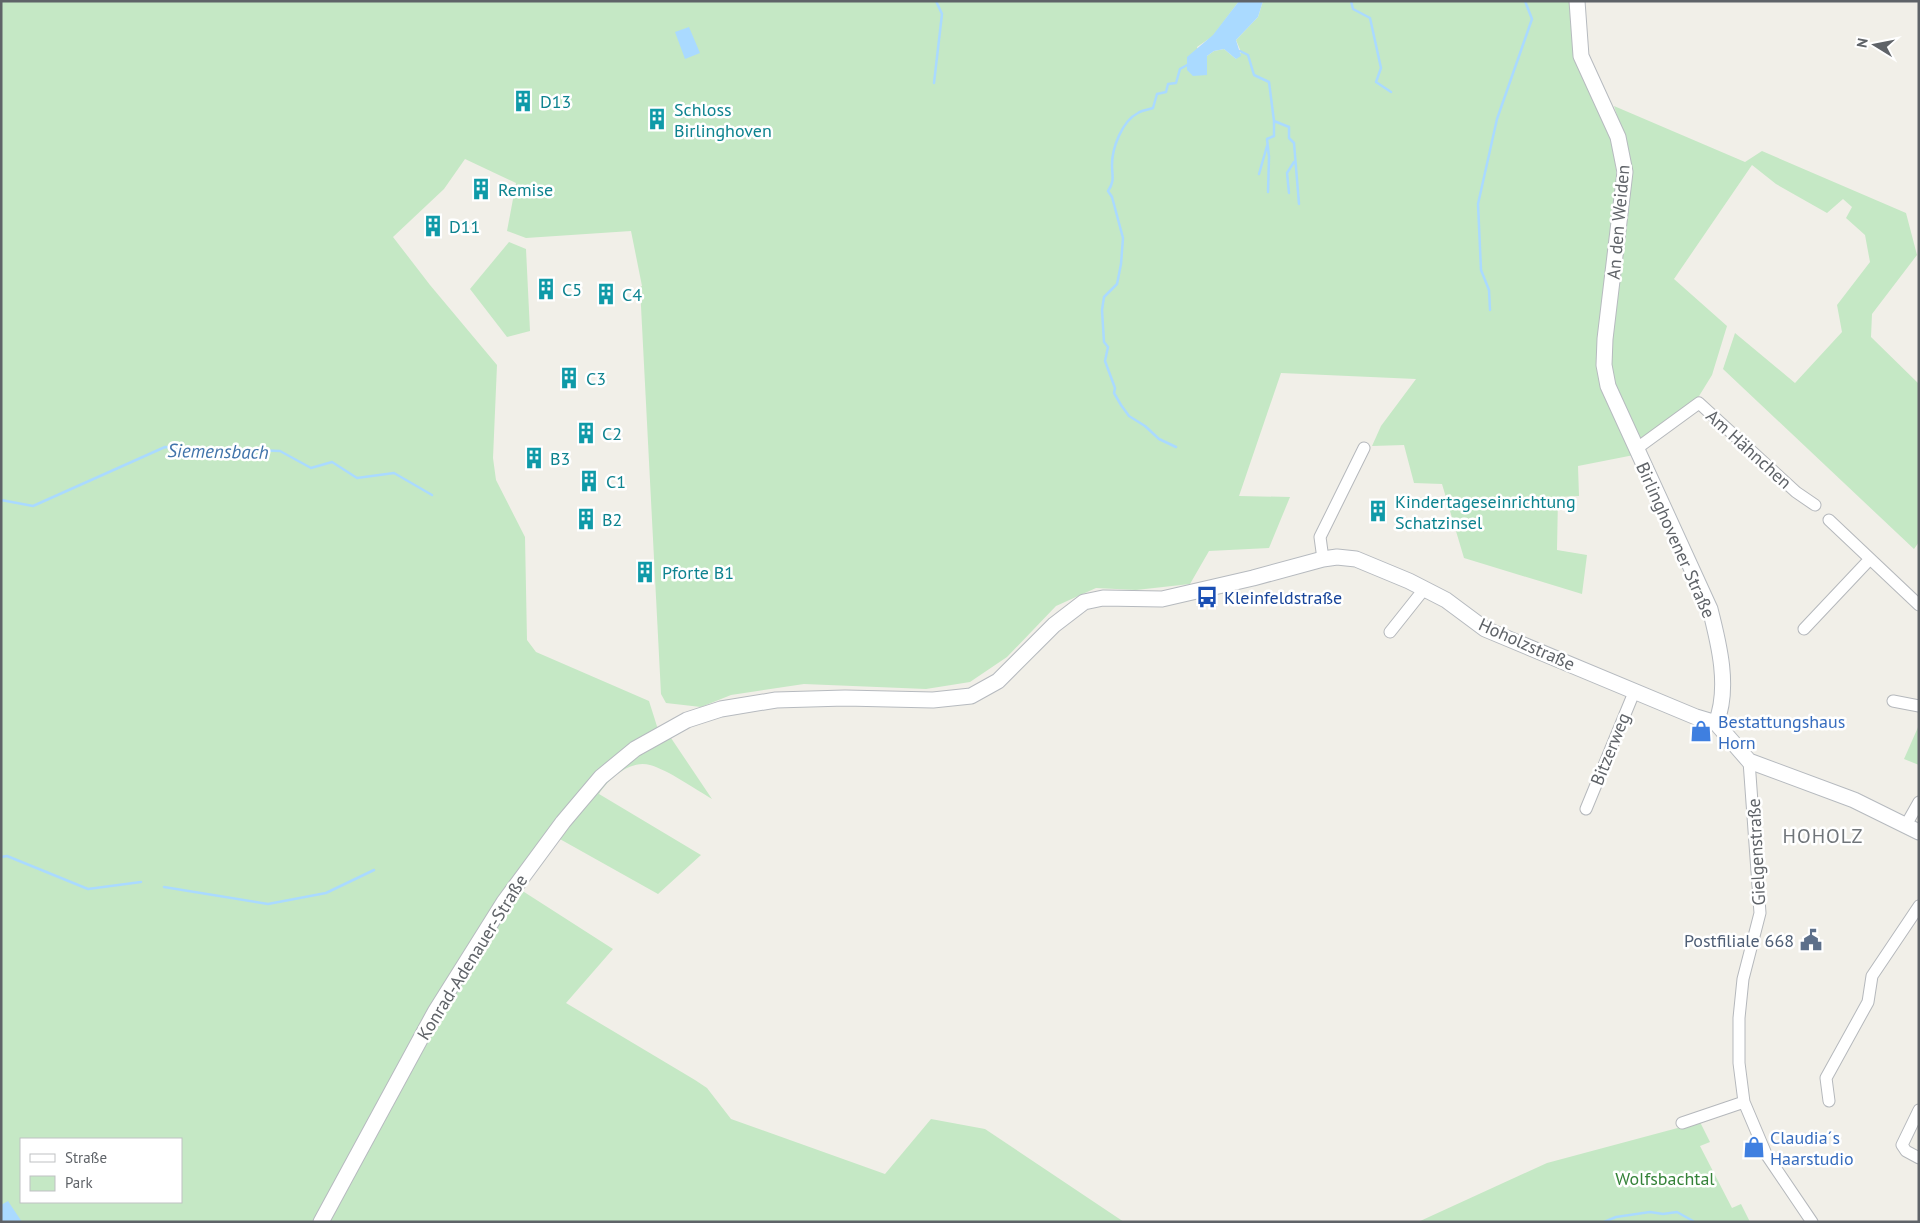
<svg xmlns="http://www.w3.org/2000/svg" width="1920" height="1223" font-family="'PT Sans',sans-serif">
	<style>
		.green { fill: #c5e8c5; fill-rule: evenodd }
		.water { fill: #aadaff }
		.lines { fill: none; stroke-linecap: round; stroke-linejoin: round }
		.stream { stroke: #aadaff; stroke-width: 2.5 }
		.street-casing { stroke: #b5b8bc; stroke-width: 13 }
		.secondary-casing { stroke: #b6babf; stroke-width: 17 }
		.street { stroke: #fff; stroke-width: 11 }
		.secondary { stroke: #fff; stroke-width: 15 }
		.labels { text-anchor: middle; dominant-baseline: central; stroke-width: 5; stroke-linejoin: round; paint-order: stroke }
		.culture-label { font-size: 18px; fill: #0d838f; stroke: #fff; text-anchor: start }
		.street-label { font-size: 18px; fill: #5f6368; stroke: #fff }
		.transit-label { font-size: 18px; fill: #164399; stroke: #fff; text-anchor: start }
		.shop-label { font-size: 18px; fill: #366cbe; stroke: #fff; text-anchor: start }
		.service-label { font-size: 18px; fill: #4e5e75; stroke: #fff; text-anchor: end }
		.park-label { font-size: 18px; fill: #348238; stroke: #fff }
		.water-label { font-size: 19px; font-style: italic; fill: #4174aa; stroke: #fff }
		.quarter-label { font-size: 20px; letter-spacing: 1px; fill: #70757a; stroke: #fff }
	</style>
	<rect width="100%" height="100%" fill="#f1efe8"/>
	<path class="green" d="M 1,1 L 1239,1 L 1213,36 L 1197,47 L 1207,75 L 1207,56 L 1214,51 L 1224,49 L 1236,59 L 1241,52 L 1236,40 L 1258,17 L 1263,1 L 1569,1 L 1574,55 L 1613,145 L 1617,178 L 1599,343 L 1634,455 L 1578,466 L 1579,496 L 1558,497 L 1557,550 L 1587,555 L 1582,594 L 1464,558 L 1442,484 L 1414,483 L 1404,445 L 1372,446 L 1381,426 L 1416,379 L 1281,373 L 1239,496 L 1290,497 L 1269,548 L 1209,551 L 1190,584 L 1136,590 L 1096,588 L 1056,606 L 1007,657 L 970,682 L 926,689 L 804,684 L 731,695 L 701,707 L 666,703 L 661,694 L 640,287 L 642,286 L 631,231 L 526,238 L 507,231 L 516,183 L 465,159 L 444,189 L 393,237 L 430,285 L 497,365 L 493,458 L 496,480 L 525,537 L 527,640 L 536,652 L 649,701 L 661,739 L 669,735 L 712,799 C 695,789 668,770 650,765 C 631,759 608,779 599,794 L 701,855 L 658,894 L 558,838 L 521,890 L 613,949 L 566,1003 L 695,1080 L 707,1088 L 731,1119 L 885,1174 L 931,1119 L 985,1129 L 1124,1222 L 1,1222 ZM 21,1139 L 181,1139 L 181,1202 L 21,1202 Z
		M 1614,106 L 1745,162 L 1762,151 L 1906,213 L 1917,255 L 1872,314 L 1871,337 L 1919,384 L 1919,542 L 1914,549 L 1723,369 L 1735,333 L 1795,383 L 1842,332 L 1837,305 L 1870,262 L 1865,235 L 1846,218 L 1852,207 L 1843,199 L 1827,213 L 1776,184 L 1752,165 L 1674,279 L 1727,326 L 1712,375 L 1696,401 L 1644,439 L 1637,438 L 1610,371 L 1610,353 L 1631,180 L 1630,156 Z
		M 509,242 L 526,249 L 530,331 L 507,337 L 470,289 Z
		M 1919,725 L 1919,765 L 1904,759 Z
		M 1700,1122 L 1710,1142 L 1700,1146 L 1732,1208 L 1741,1204 L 1750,1222 L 1418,1222 L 1547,1163 Z"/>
	<path class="water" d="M 1239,1 L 1263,1 L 1258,17 L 1236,40 L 1241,56 L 1236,59 L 1224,49 L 1214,51 L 1207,56 L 1207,75 L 1193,76 L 1187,70 L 1187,57 L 1213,35 Z
		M 689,27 L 700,53 L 685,59 L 675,32 Z
		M 8,1201 L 22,1222 L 1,1222 L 1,1205 Z"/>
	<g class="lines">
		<path class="stream" d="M 1351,1 L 1353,9 L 1370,18 L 1381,68 L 1376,82 L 1391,92
			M 1240,51 L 1248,55 L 1254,75 L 1269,82 L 1274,121 L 1289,127 L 1289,138 L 1294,143 L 1299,204
			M 934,83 L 942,14 L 936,1
			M 1259,174 L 1267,146
			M 1268,192 L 1269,157 L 1267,139 L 1274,136 L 1274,121
			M 1289,193 L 1287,173 L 1294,162
			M 1490,310 L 1489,290 L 1481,270 L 1478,204 L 1497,119 L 1532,19 L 1525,1
			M 1176,447 L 1159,439 L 1145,426 L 1129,416 L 1121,405 L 1114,393 L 1115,388 L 1105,361 L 1108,347 L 1104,342 L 1102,310 L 1104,297 L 1117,284 L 1121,264 L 1123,238 L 1112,197 L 1108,191 C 1115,181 1112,176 1112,165 C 1112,148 1122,121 1138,113 C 1142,110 1148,110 1153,108 L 1157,94 L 1166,92 L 1168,84 L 1176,83 L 1180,69 L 1189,64
			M 1,500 L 33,506 L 165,447 L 280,451 L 311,468 L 332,462 L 357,478 L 394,473 L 432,495
			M 1,857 L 7,856 L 88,889 L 141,882
			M 164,887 L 268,904 L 326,893 L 374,870
			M 1604,1222 L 1616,1217 L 1650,1212 L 1663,1214 L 1677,1212 L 1693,1221"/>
		<g class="street-casing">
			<path id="street" d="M 1636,449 L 1699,403 L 1796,492 L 1815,505
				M 1829,520 L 1919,605
				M 1323,559 L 1320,537 L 1364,448
				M 1804,629 L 1870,559
				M 1390,632 L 1425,588
				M 1893,701 L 1919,706
				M 1749,761 L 1760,913 L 1743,979 L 1739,1018 L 1739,1063 L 1744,1102 L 1766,1154 L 1812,1222
				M 1586,809 L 1635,690
				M 1906,825 L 1919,802
				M 1829,1101 L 1826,1078 L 1868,1002 L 1872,976 L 1919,906
				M 1919,1110 L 1902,1145 L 1906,1151 L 1919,1158
				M 1682,1123 L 1744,1102"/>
		</g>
		<g class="secondary-casing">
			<path id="secondary" d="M 1577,1 L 1581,56 L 1618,137 L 1625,172 L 1605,339 L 1604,365 L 1608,386 L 1710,609 C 1719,644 1730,688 1716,723
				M 321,1222 L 435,1012 L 504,902 L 563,822 L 601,777 L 635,749 L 687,720 L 721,709 L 776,700 L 845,698 L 933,700 L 971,696 L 998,681 L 1054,625 L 1084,602 L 1103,598 L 1162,599 L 1253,578 L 1323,559 L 1337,557 L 1356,559 L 1409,581 L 1446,600 L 1485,629 L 1696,717 L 1716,723 L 1749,761 L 1854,800 L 1919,832"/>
		</g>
		<use href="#street" class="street"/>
		<use href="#secondary" class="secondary"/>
	</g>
	<defs>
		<g id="building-bare" transform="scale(1.725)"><path d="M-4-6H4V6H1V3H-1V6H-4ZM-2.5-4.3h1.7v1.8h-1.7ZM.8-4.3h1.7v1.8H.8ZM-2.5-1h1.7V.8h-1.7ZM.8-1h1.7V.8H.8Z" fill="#0f9aa8" stroke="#fff" stroke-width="2.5" paint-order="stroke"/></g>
		<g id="bus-bare" transform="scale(1.725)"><path d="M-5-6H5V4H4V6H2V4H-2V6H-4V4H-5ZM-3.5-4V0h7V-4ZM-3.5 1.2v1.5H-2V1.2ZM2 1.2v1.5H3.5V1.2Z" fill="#1a4fb4" stroke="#fff" stroke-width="2.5" paint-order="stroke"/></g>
		<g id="shop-bare" transform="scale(1.725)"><path d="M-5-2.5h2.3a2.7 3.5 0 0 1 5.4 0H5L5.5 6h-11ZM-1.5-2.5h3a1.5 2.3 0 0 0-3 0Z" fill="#3f7fe0" stroke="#fff" stroke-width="2.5" paint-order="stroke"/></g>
		<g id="civic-bare" transform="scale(1.725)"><path d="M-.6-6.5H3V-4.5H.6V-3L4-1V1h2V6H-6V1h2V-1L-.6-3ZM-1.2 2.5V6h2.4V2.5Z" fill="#5c6f8a" stroke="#fff" stroke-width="2.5" paint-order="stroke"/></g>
	</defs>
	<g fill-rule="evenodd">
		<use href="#building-bare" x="523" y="101"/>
		<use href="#building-bare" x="657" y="119"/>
		<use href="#building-bare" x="481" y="189"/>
		<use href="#building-bare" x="433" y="226"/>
		<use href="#building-bare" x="546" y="289"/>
		<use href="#building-bare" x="606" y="294"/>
		<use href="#building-bare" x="569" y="378"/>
		<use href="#building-bare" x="586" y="433"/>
		<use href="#building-bare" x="534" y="458"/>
		<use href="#building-bare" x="589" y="481"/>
		<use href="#building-bare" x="1378" y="511"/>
		<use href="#building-bare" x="586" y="519"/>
		<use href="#building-bare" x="645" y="572"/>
		<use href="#bus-bare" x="1207" y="597"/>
		<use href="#shop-bare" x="1701" y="731"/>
		<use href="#civic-bare" x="1811" y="940"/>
		<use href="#shop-bare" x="1754" y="1147"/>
	</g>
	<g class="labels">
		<g class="culture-label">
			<text x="540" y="101">D13</text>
			<text x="674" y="109">Schloss<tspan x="674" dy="21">Birlinghoven</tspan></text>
			<text x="498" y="189">Remise</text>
			<text x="449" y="226">D11</text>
			<text x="562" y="289">C5</text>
			<text x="622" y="294">C4</text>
			<text x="586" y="378">C3</text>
			<text x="602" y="433">C2</text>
			<text x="550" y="458">B3</text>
			<text x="606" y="481">C1</text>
			<text x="1395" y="501">Kindertageseinrichtung<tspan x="1395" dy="21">Schatzinsel</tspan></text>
			<text x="602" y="519">B2</text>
			<text x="662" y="572">Pforte B1</text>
		</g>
		<g class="street-label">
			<text transform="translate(1618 222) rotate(-85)">An den Weiden</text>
			<text transform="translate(1749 449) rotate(42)">Am Hähnchen</text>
			<text transform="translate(1676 540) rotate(66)">Birlinghovener Straße</text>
			<text transform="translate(1527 644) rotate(24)">Hoholzstraße</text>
			<text transform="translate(1610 749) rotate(-68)">Bitzerweg</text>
			<text transform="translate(1756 852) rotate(-93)">Gielgenstraße</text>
			<text transform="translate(472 957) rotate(-58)">Konrad-Adenauer-Straße</text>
		</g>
		<g class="transit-label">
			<text x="1224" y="597">Kleinfeldstraße</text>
		</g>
		<g class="shop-label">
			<text x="1718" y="721">Bestattungshaus<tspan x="1718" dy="21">Horn</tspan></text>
			<text x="1770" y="1137">Claudia´s<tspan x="1770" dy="21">Haarstudio</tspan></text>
		</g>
		<g class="service-label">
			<text x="1794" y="940">Postfiliale 668</text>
		</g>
		<g class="park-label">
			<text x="1665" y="1178">Wolfsbachtal</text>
		</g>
		<g class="water-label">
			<text transform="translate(218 451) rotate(1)">Siemensbach</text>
		</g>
		<g class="quarter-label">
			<text x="1823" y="836">HOHOLZ</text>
		</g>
	</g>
	<rect width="1920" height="1223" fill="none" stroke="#5f6368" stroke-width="5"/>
	<rect x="20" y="1138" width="162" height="65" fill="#ffffff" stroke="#bfc1c3"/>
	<rect x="30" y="1154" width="25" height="8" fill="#ffffff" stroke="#bfc1c3"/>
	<text x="65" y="1163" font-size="15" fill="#5f6368">Straße</text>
	<rect x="30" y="1176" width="25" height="15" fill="#c5e8c5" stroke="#bfc1c3"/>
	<text x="65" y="1188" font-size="15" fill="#5f6368">Park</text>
	<g transform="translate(1875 45) rotate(280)" stroke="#ffffff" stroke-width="4" paint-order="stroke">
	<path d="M0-4L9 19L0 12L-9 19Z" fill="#5f6368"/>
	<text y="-8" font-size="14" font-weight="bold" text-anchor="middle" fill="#5f6368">N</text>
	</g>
</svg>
